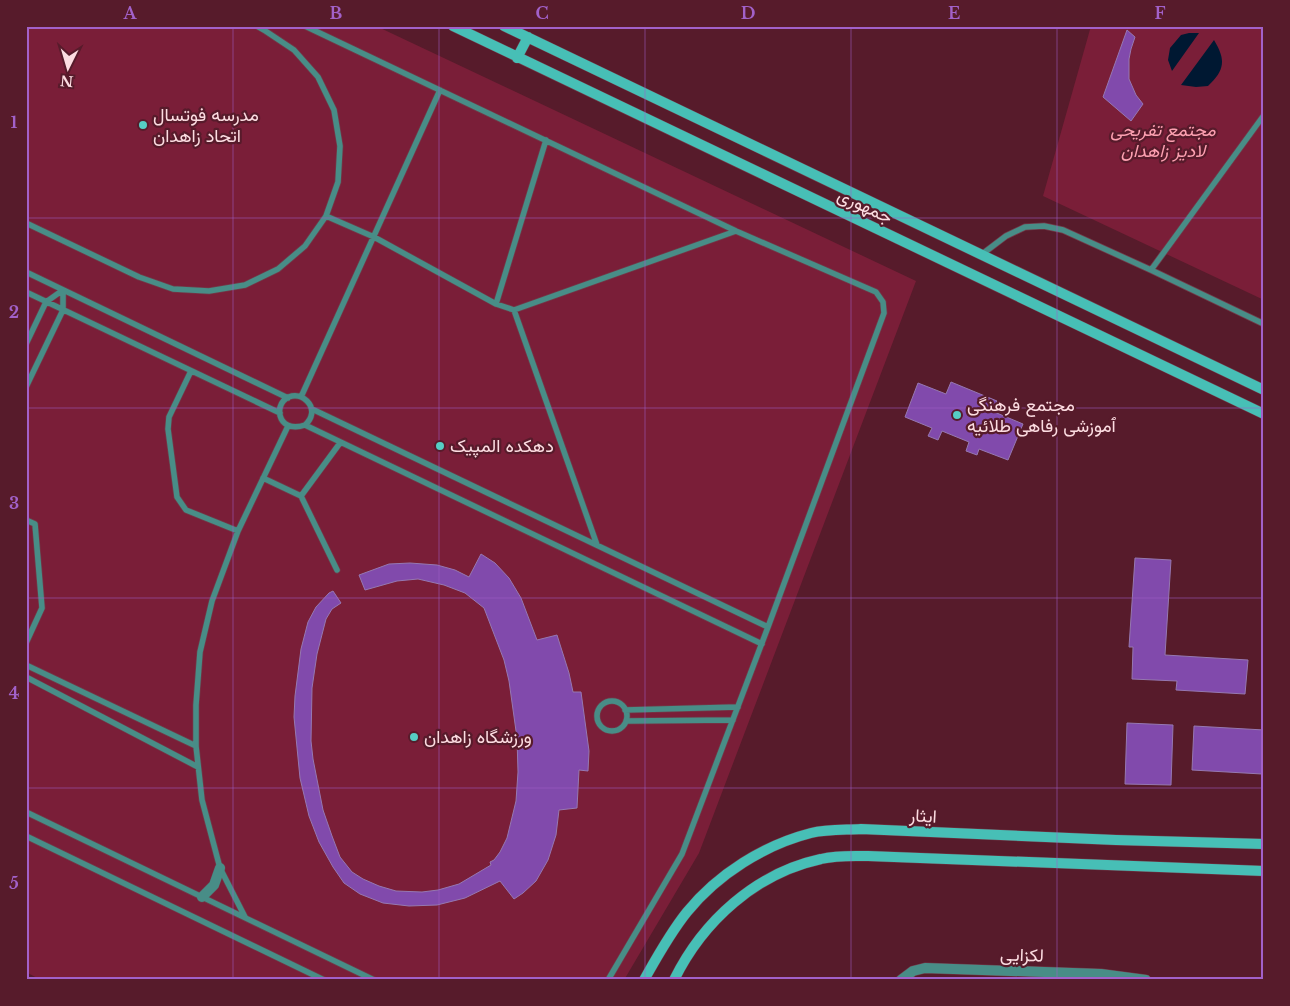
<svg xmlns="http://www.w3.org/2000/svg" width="1290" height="1006" font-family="'Libre Baskerville',Vazirmatn,serif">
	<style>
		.green { fill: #7a1e38 }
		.water { fill: #001832 }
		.building { fill: #814aac; stroke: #9678b1 }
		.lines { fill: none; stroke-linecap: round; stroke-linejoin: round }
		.lane-casing { stroke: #713a48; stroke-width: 7 }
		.street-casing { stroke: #713a48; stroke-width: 11 }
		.secondary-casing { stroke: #713a48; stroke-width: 11 }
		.lane { stroke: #488d87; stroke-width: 5.5 }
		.street { stroke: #488d87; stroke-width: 10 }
		.secondary { stroke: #47bfb6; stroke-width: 10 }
		.grid { fill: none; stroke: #a261c9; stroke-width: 1; stroke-opacity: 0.55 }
		.poi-dot { fill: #56cec4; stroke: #571b2b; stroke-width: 2 }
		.labels { text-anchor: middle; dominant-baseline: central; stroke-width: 4.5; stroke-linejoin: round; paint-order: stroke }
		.poi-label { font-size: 18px; fill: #fcdce1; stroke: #571b2b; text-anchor: start }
		.park-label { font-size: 18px; font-style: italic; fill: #fda0b1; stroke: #571b2b }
		.street-label { font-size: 18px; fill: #fcdce1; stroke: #571b2b }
		.neatline { fill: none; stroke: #a261c9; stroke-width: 2 }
		.grid-label { font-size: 16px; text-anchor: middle; font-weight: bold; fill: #a261c9 }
	</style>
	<rect width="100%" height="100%" fill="#571b2b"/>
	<path class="green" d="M 26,26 L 376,26 L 916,281 L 699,853 L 624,980 L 41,980 L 26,972 Z
		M 1091,26 L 1264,26 L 1264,300 L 1043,196 Z"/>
	<path class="water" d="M 1189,33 L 1199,33 L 1172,71 L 1168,60 L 1170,48 L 1181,35 Z
		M 1214,40 C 1226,60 1225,70 1208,86 L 1196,87 L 1181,85 Z"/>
	<path class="building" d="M 1127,30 L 1135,37 L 1131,49 L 1129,59 L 1129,79 L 1136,95 L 1143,104 L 1131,121 L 1103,97 Z
		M 951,382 L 997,401 L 992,411 L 1023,424 L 1008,460 L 979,449 L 977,455 L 966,451 L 969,442 L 942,431 L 938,440 L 928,436 L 932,428 L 905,417 L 918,383 L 946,394 Z
		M 481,554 L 495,563 L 509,578 L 521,598 L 537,640 L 557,635 L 569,673 L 573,692 L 581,692 L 589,751 L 588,771 L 579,770 L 577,808 L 559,810 L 556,835 L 548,860 L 536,881 L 523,893 L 514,899 L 500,881 L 465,898 L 437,905 L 409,906 L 383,903 L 360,894 L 344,883 L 333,867 L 319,842 L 309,816 L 300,778 L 294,717 L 295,696 L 301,649 L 308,622 L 316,607 L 329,593 L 333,591 L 341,603 L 332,609 L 326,619 L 317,654 L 312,688 L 311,741 L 313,759 L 323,810 L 332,836 L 340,857 L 352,872 L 363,879 L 379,886 L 396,891 L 422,892 L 438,890 L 459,884 L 491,865 L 490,862 L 494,860 L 500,852 L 507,838 L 516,801 L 518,772 L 517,738 L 509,681 L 504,660 L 484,608 L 465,593 L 444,585 L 418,579 L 397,581 L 365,590 L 359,575 L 389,564 L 410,563 L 437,565 L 455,570 L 469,577 Z
		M 1135,558 L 1171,560 L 1165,655 L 1248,660 L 1245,694 L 1176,690 L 1177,681 L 1132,679 L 1133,647 L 1129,647 Z
		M 1127,723 L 1173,725 L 1171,785 L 1125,784 Z
		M 1194,726 L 1264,730 L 1262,774 L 1192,770 Z"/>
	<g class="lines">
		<g class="lane-casing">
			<path id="lane" d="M 305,26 L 736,231 L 876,292 L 883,302 L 884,313 L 768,627 L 682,854 L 608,980
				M 326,216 L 374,237 L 496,304 L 514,310 L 736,231
				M 26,223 L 139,277 L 173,289 L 209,291 L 245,285 L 278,269 L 305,246 L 326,216 L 338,182 L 340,146 L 334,110 L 318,77 L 294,50 L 264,30 L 257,26
				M 981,255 L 1006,236 L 1025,227 L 1044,226 L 1063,230 L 1151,270 L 1264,324
				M 1151,270 L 1264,115
				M 26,272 L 288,398
				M 26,292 L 280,413
				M 496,304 L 546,140
				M 514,310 L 597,545
				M 26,344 L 46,302 L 63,290
				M 191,371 L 169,417 L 168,429 L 177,497 L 186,510 L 238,531
				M 26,387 L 63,310 L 63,290
				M 301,397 L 440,90
				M 312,409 L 768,627
				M 305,425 C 312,419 315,409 307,401 C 303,397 298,395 292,396 C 272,400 276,435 305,425 L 762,644
				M 263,478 L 301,496 L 340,443
				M 301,496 L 337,570
				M 26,520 L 35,524 L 42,608 L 26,643
				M 26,665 L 196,746
				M 26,677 L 198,767
				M597 716a15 15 0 1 1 30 0a15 15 0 1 1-30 0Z
				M 625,710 L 738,707
				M 626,721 L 733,720
				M 26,812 L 374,980
				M 26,836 L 324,980
				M 245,917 L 220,868 L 202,800 L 196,746 L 196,705 L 200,652 L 212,601 L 238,531 L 288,426"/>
		</g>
		<g class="street-casing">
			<path id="street" d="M 202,897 L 214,885 L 220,868
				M 901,980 L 913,971 L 925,968 L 1101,974 L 1146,980"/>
		</g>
		<g class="secondary-casing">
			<path id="secondary" d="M 453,26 L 1264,414
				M 504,26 L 1264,390
				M 517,58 L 528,37
				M 644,980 C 657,957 670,933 687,912 C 718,874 764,845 811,833 C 827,829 845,830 861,829 L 1116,840 L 1264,844
				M 674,980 C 703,921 756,873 821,859 C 837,855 852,856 868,856 L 1264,871"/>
		</g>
		<use href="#lane" class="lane"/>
		<use href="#street" class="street"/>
		<use href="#secondary" class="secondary"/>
	</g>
	<path class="grid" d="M 233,26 L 233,980M 439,26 L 439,980M 645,26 L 645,980M 851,26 L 851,980M 1057,26 L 1057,980M 26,218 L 1264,218M 26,408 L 1264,408M 26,598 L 1264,598M 26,788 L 1264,788"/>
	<g class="poi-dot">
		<circle cx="143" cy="125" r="5"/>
		<circle cx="957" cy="415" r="5"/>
		<circle cx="440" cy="446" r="5"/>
		<circle cx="414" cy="737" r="5"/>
	</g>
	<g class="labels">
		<g class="poi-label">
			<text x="153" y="115">مدرسه فوتسال<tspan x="153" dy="21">اتحاد زاهدان</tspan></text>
			<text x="967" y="405">مجتمع فرهنگی<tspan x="967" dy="21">ٱموزشی رفاهی طلائیه</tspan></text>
			<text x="450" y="446">دهکده المپیک</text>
			<text x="424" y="737">ورزشگاه زاهدان</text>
		</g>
		<g class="park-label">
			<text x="1163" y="130">مجتمع تفریحی<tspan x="1163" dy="21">لادیز زاهدان</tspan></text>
		</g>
		<g class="street-label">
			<text transform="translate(865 206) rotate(25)">جمهوری</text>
			<text transform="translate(923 816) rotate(3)">ایثار</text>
			<text transform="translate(1022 955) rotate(2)">لکزایی</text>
		</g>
	</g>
	<rect width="1290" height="1006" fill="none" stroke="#571b2b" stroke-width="55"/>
	<g transform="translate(68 68) rotate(185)" stroke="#571b2b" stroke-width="4" paint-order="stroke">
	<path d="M0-4L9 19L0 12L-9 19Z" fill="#fcdce1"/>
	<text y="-8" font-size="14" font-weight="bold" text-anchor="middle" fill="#fcdce1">N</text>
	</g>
	<rect x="28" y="28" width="1234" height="950" class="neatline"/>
	<g class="grid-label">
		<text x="130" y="19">A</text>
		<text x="336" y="19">B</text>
		<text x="542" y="19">C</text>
		<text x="748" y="19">D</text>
		<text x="954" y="19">E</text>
		<text x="1160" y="19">F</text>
		<text x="14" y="128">1</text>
		<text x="14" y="318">2</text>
		<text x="14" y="509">3</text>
		<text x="14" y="699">4</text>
		<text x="14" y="889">5</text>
	</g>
</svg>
